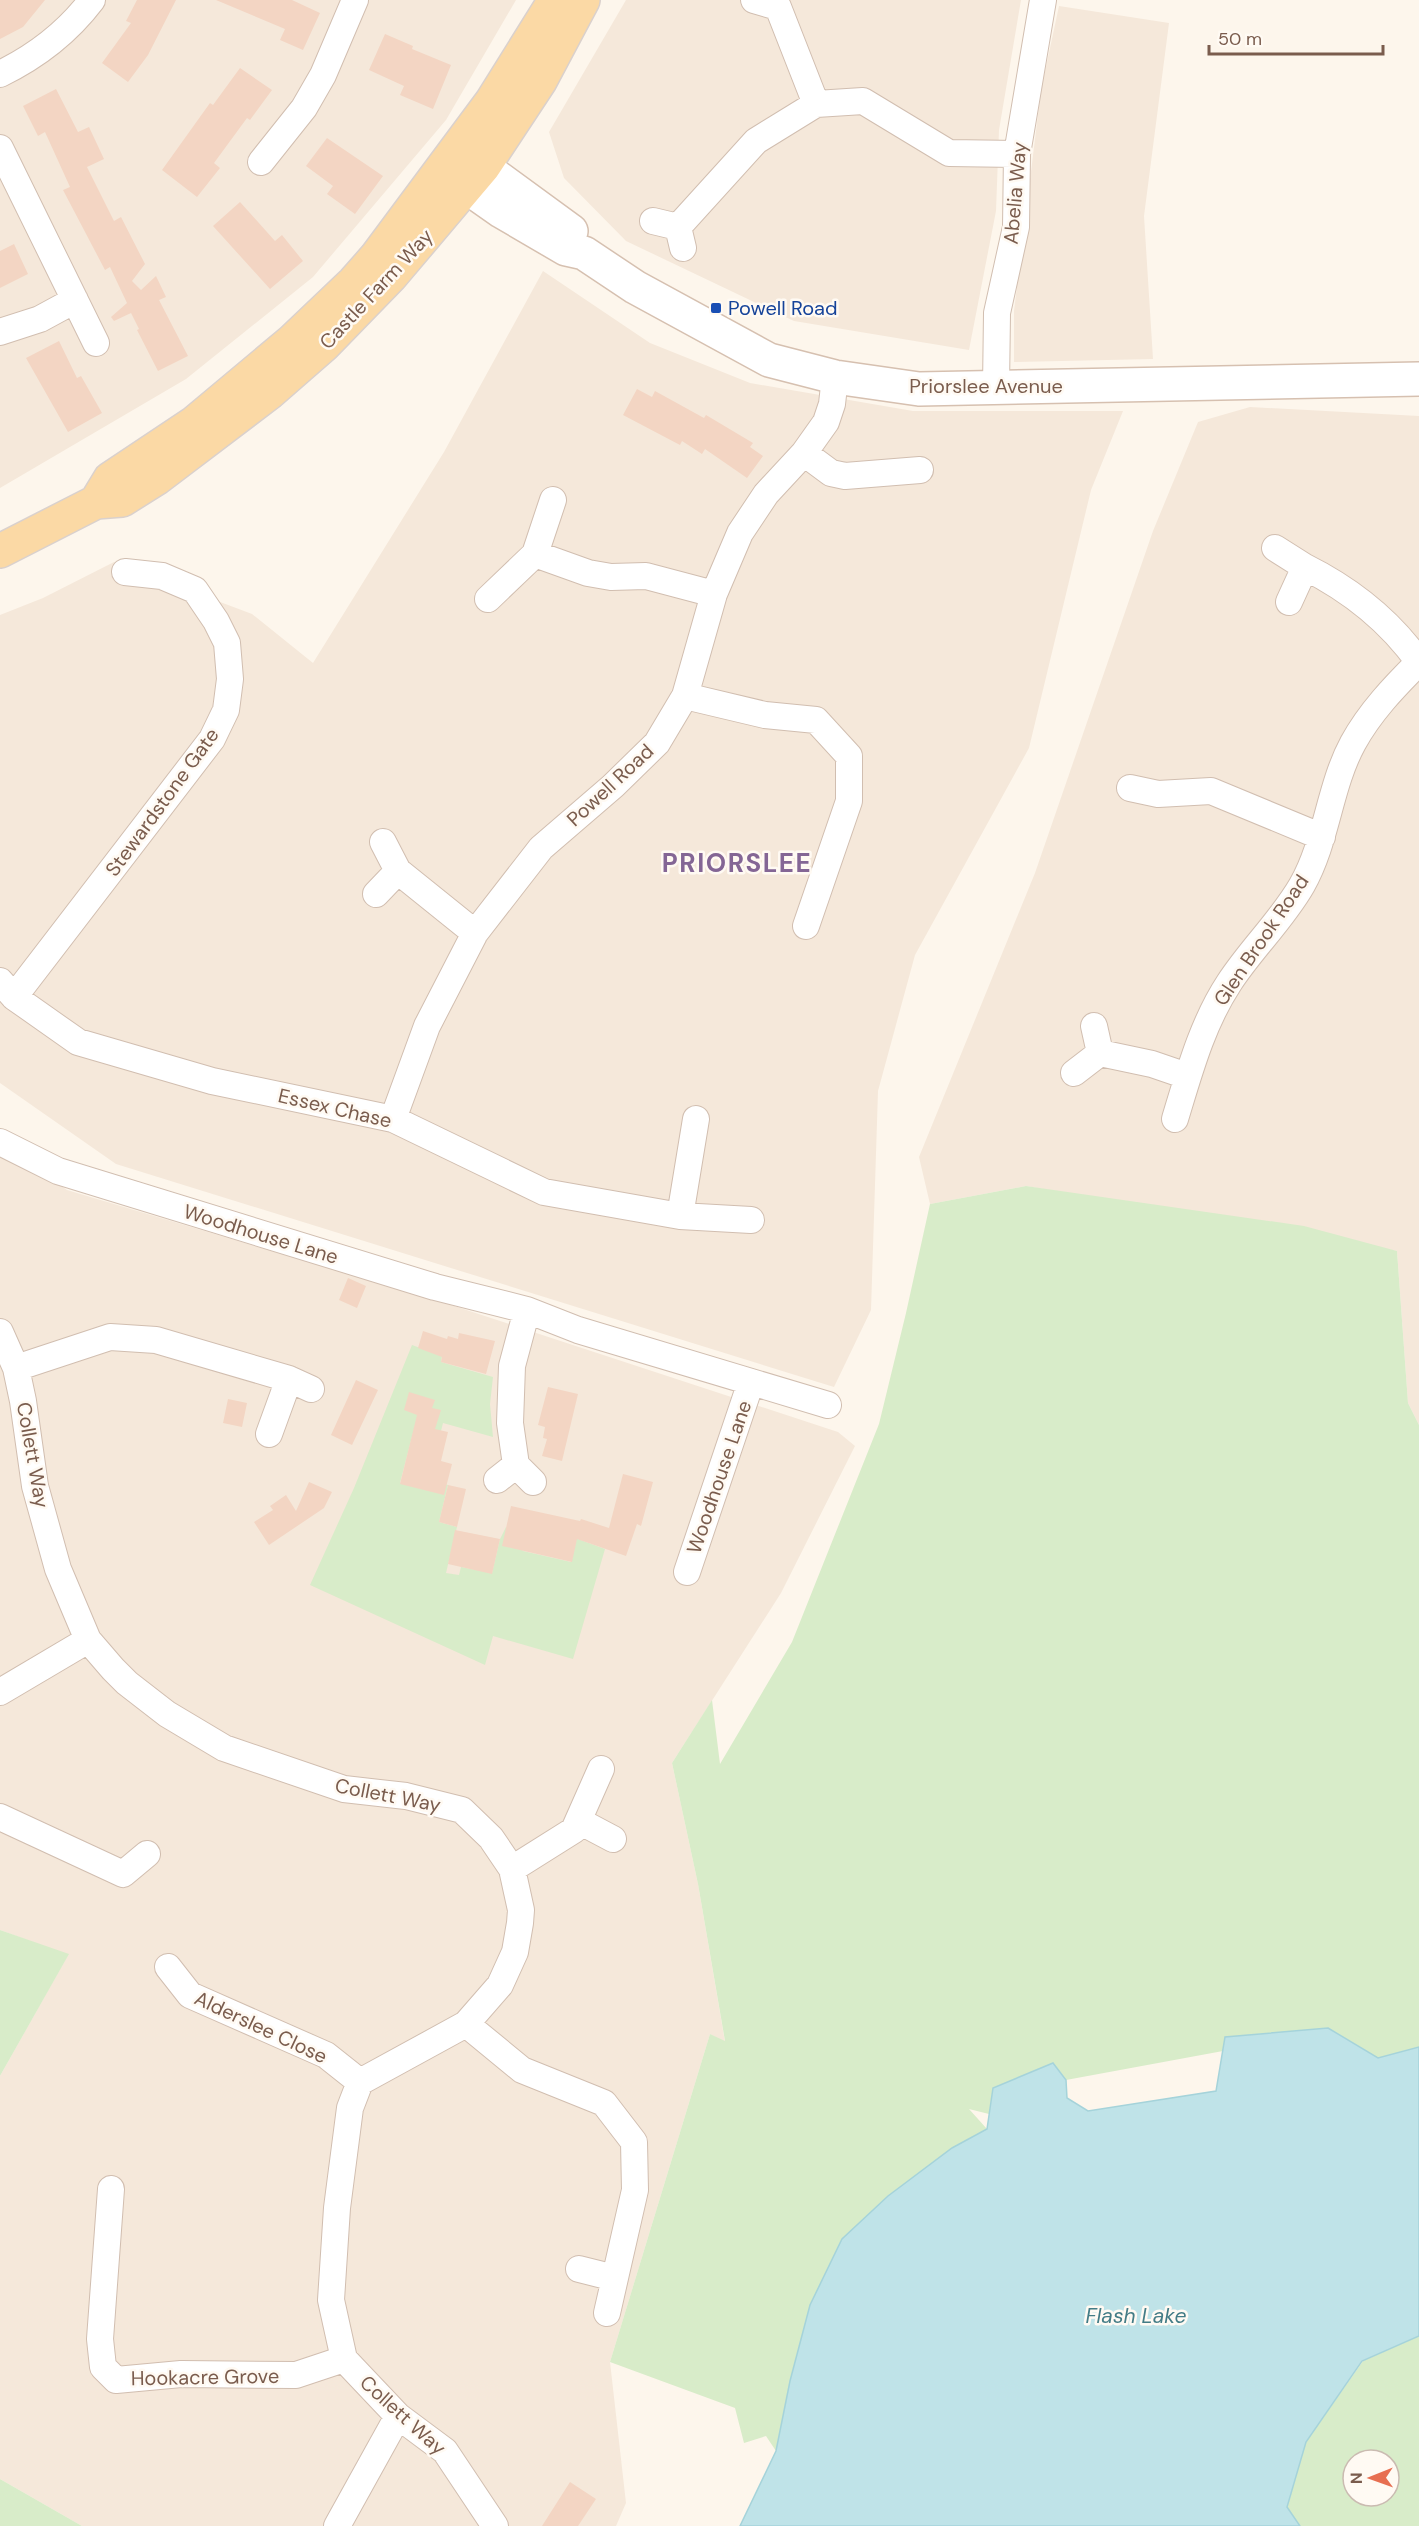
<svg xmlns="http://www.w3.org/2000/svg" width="1419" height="2526" font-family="'DM Sans',sans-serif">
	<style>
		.residential { fill: #f5e8da }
		.green { fill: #d8ecc9; fill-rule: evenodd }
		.water { fill: #bfe3e8; stroke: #a5d3da; stroke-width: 1.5 }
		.building { fill: #f3d5c3 }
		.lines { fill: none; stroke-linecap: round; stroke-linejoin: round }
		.street-casing { stroke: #d1beb0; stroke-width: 28 }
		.secondary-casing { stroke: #d6c0b0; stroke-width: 36 }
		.primary-casing { stroke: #dad1cd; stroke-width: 36 }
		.street { stroke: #fff; stroke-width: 26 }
		.secondary { stroke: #fff; stroke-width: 33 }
		.primary { stroke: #fbd9a5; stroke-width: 33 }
		.transit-dot { fill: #1a4fb4; stroke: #fffaf3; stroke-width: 2 }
		.labels { text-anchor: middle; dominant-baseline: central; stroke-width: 5; stroke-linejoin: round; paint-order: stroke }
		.street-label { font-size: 20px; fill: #7a5c4d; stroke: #fffaf3 }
		.transit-label { font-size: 20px; fill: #164399; stroke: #fffaf3; text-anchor: start }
		.water-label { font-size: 21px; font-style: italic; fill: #437c86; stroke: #fffaf3 }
		.district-label { font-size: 26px; font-weight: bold; letter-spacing: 1.5px; fill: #846695; stroke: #fffaf3 }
	</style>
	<rect width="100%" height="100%" fill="#fdf6ec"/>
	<path class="residential" d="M 0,0 L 516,0 L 446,120 L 313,277 L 186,379 L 0,488 Z
		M 626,0 L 1021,0 L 999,130 L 996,211 L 969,350 L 794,321 L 626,241 L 564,178 L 549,132 Z
		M 1059,6 L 1169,23 L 1144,216 L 1153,359 L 1014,362 L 1014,311 L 1041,90 Z
		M 543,271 L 650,343 L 750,383 L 913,411 L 1123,411 L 1091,490 L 1029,748 L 915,955 L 878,1091 L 871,1310 L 834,1387 L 116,1164 L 0,1083 L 0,615 L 43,598 L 114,562 L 252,614 L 313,663 L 444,452 Z
		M 1250,407 L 1419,416 L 1419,1425 L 1408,1403 L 1397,1251 L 1026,1186 L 930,1204 L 919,1157 L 1035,873 L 1153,531 L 1198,422 Z
		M 0,1145 L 67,1190 L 436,1300 L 838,1432 L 855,1446 L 781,1593 L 672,1763 L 698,1884 L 725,2042 L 710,2034 L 610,2362 L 626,2503 L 616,2526 L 82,2526 L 0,2479 L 0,2076 L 68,1955 L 0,1930 Z"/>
	<path class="green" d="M 1026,1186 L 1304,1226 L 1397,1251 L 1408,1403 L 1419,1425 L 1419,2047 L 1378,2058 L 1328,2028 L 1225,2037 L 1223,2051 L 1066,2080 L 1053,2063 L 993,2088 L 989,2114 L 969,2109 L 987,2129 L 952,2148 L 790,2381 L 776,2451 L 766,2436 L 744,2443 L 735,2408 L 610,2362 L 710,2034 L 725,2041 L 698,1884 L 672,1763 L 712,1700 L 720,1764 L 792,1642 L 879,1424 L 906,1313 L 930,1204 Z
		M 412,1345 L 442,1356 L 441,1362 L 493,1377 L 490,1404 L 493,1437 L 443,1423 L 441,1431 L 414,1429 L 400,1483 L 416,1477 L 448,1485 L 439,1522 L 457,1527 L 446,1573 L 459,1575 L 461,1567 L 492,1573 L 500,1539 L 506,1527 L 523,1551 L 571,1562 L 567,1535 L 605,1549 L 573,1659 L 493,1636 L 485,1665 L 310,1585 L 354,1488 Z
		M 0,1930 L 69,1954 L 0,2076 Z
		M 1419,2336 L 1419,2526 L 1300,2526 L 1287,2507 L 1306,2442 L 1363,2361 ZM 1353,2460 L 1389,2460 L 1389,2496 L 1353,2496 Z
		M 0,2479 L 82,2526 L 0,2526 Z"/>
	<path class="water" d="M 1328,2028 L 1378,2058 L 1419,2047 L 1419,2336 L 1362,2361 L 1306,2442 L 1287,2507 L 1300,2526 L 740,2526 L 776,2451 L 790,2381 L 810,2305 L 842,2239 L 888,2196 L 952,2148 L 987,2129 L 993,2088 L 1053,2063 L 1066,2080 L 1067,2098 L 1088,2111 L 1216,2091 L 1225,2037 Z"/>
	<path class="building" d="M 0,0 L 45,0 L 23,27 L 0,39 Z
		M 137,0 L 176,0 L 148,55 L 128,82 L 102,63 L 131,23 L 126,21 Z
		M 216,0 L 292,0 L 320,13 L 303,50 L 280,40 L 285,29 Z
		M 385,34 L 413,46 L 412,49 L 451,65 L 433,109 L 400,95 L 404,86 L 369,70 Z
		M 240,68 L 272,90 L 250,120 L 247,118 L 214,163 L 220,168 L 197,197 L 162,170 L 210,103 L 213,105 Z
		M 56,89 L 78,132 L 89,127 L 104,159 L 87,167 L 114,221 L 121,217 L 145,264 L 132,281 L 141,290 L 156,276 L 166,297 L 159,300 L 188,356 L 158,371 L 137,330 L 139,329 L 131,313 L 114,321 L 111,317 L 127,303 L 110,267 L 105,270 L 63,190 L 70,187 L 45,132 L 38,136 L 23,106 Z
		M 327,138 L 383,176 L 355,214 L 327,194 L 333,186 L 306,166 Z
		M 240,202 L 275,241 L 282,235 L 303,261 L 270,289 L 213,226 Z
		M 14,244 L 28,274 L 0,288 L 0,251 Z
		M 59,341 L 77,378 L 81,376 L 102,413 L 68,432 L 26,358 Z
		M 637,389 L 652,397 L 655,391 L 704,418 L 706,415 L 753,443 L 750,447 L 763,456 L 747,478 L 705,449 L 702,454 L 682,441 L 680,445 L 623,415 Z
		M 348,1278 L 366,1286 L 357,1308 L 339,1300 Z
		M 423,1331 L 447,1339 L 448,1336 L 458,1339 L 459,1333 L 495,1341 L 486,1374 L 441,1362 L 442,1357 L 418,1348 Z
		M 356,1380 L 378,1390 L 352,1445 L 331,1435 Z
		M 548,1387 L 578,1394 L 562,1461 L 542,1456 L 547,1439 L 543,1438 L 545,1427 L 538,1425 Z
		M 409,1392 L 435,1400 L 432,1408 L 441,1410 L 435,1429 L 448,1432 L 441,1461 L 452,1464 L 444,1495 L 400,1484 L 417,1415 L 404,1410 Z
		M 228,1399 L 247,1403 L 242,1427 L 223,1423 Z
		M 623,1474 L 653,1482 L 641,1526 L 637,1524 L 626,1556 L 577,1539 L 572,1562 L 502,1546 L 511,1506 L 580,1521 L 581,1519 L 609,1528 Z
		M 309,1482 L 332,1492 L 324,1508 L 269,1545 L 254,1522 L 273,1510 L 270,1506 L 286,1495 L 296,1511 Z
		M 448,1485 L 466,1489 L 457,1527 L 439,1522 Z
		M 455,1530 L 500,1539 L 492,1574 L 448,1564 Z
		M 570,2482 L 596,2499 L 578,2526 L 542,2526 Z"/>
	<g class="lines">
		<g class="street-casing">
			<path id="street" d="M 0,74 C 37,56 67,33 92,0
				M 816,104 L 863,101 L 949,153 L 1017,154
				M 0,148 L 96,343
				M 261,162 L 304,108 L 323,75 L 355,0
				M 653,221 L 678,227 L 756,141 L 816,104 L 778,7 L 754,0
				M 678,227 L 683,248
				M 0,332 L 40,319 L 75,300
				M 996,387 L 997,313 L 1016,227 L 1017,154 L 1043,0
				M 804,453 L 831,473 L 845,476 L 920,470
				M 1275,548 L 1305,567 L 1289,602
				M 535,554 L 588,573 L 611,577 L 646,576 L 714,594
				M 488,599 L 535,554 L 553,500
				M 685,696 L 765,715 L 816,720 L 849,756 L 849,801 L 806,926
				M 1130,788 L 1158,794 L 1211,791 L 1322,837
				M 383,842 L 398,871
				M 376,894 L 398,871 L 475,933
				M 0,981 L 14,997 L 78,1042 L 212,1081 L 393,1119 L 544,1192 L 680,1216
				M 14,997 L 212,739 L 226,710 L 230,679 L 227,643 L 216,621 L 195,590 L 162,576 L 125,572
				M 1094,1026 L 1100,1053 L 1152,1064 L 1187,1076
				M 1074,1073 L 1100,1053
				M 393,1119 L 427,1026 L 475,933 L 541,848 L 613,786 L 657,743 L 685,696 L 714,594 L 740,533 L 766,494 L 804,453 L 826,422 L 832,404 L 835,377
				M 696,1119 L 680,1216 L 751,1220
				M 1175,1119 C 1189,1073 1202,1024 1229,983 C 1251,949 1282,920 1302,885 C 1327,841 1329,787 1353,743 C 1370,712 1394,687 1419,662 C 1389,620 1351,590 1305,567
				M 0,1142 L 58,1171 L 435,1287 L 527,1310 L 578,1330 L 828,1405
				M 527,1310 L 512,1366 L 510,1423 L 516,1465 L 533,1482
				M 0,1332 L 16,1368 L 23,1401 L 35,1486 L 58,1569 L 88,1640 L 113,1669 L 127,1683 L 167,1714 L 224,1748 L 344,1789 L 406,1796 L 462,1810 L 491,1838 L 512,1869 L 521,1910 L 520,1923 L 515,1952 L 500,1985 L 466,2024 L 360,2082 L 350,2108 L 337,2208 L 331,2300 L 344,2359 L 398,2416 L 445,2451 L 495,2526
				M 16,1368 L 110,1337 L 156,1340 L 289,1379 L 269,1434
				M 289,1379 L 311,1389
				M 497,1480 L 516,1465
				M 687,1572 L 751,1382
				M 0,1692 L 88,1640
				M 0,1817 L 123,1874 L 147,1854
				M 579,1821 L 613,1839
				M 512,1869 L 574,1830 L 601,1769
				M 168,1967 L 190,1995 L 326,2055 L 360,2082
				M 466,2024 L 522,2070 L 604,2103 L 634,2142 L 635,2190 L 607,2313
				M 111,2189 L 100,2339 L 103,2367 L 116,2380 L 181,2374 L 296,2375 L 344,2359
				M 579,2269 L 615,2278
				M 337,2526 L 398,2416"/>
		</g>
		<g class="secondary-casing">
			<path id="secondary" d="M 460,150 L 571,231
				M 444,171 L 501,211 L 566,249 L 584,253 L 635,287 L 769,360 L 835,377 L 919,389 L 1419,379"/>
		</g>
		<g class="primary-casing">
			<path id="primary" d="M 96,502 L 110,479 L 194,423 L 292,341 L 354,282 L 376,257 L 492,101 L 555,0
				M 0,551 L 96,502 L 122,500 L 157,478 L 269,393 L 324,345 L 391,276 L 484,166 L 540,81 L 583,0"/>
		</g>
		<use href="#street" class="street"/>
		<use href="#secondary" class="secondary"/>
		<use href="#primary" class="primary"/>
	</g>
	<rect class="transit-dot" x="710" y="302" width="12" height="12" rx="3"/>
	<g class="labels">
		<g class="street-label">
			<text transform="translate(1015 193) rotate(-85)">Abelia Way</text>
			<text transform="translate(376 289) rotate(-47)">Castle Farm Way</text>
			<text x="986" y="386">Priorslee Avenue</text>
			<text transform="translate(610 785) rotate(-43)">Powell Road</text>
			<text transform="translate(162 802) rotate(-54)">Stewardstone Gate</text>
			<text transform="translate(1261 940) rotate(-56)">Glen Brook Road</text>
			<text transform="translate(335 1108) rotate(13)">Essex Chase</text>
			<text transform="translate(261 1234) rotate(17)">Woodhouse Lane</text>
			<text transform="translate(33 1455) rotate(80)">Collett Way</text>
			<text transform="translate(719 1477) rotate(-71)">Woodhouse Lane</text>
			<text transform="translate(388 1795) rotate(11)">Collett Way</text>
			<text transform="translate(261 2027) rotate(25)">Alderslee Close</text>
			<text transform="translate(205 2377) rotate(-1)">Hookacre Grove</text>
			<text transform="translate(403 2415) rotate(42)">Collett Way</text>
		</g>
		<g class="transit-label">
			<text x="728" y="308">Powell Road</text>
		</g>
		<g class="water-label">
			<text x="1136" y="2316">Flash Lake</text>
		</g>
		<g class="district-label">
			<text x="737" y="863">PRIORSLEE</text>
		</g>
	</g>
	<g transform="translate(1371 2478) rotate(269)"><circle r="28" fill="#fffaf3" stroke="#cabbb1" stroke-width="1.5"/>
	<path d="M0-4.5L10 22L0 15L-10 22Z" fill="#e76f51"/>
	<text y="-9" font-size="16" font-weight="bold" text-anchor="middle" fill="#7a5c4d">N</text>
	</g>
	<path d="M1209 45v9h174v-9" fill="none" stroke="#7a5c4d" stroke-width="3"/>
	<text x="1218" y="45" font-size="18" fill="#7a5c4d" stroke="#fffaf3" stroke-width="4.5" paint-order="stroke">50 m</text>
</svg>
